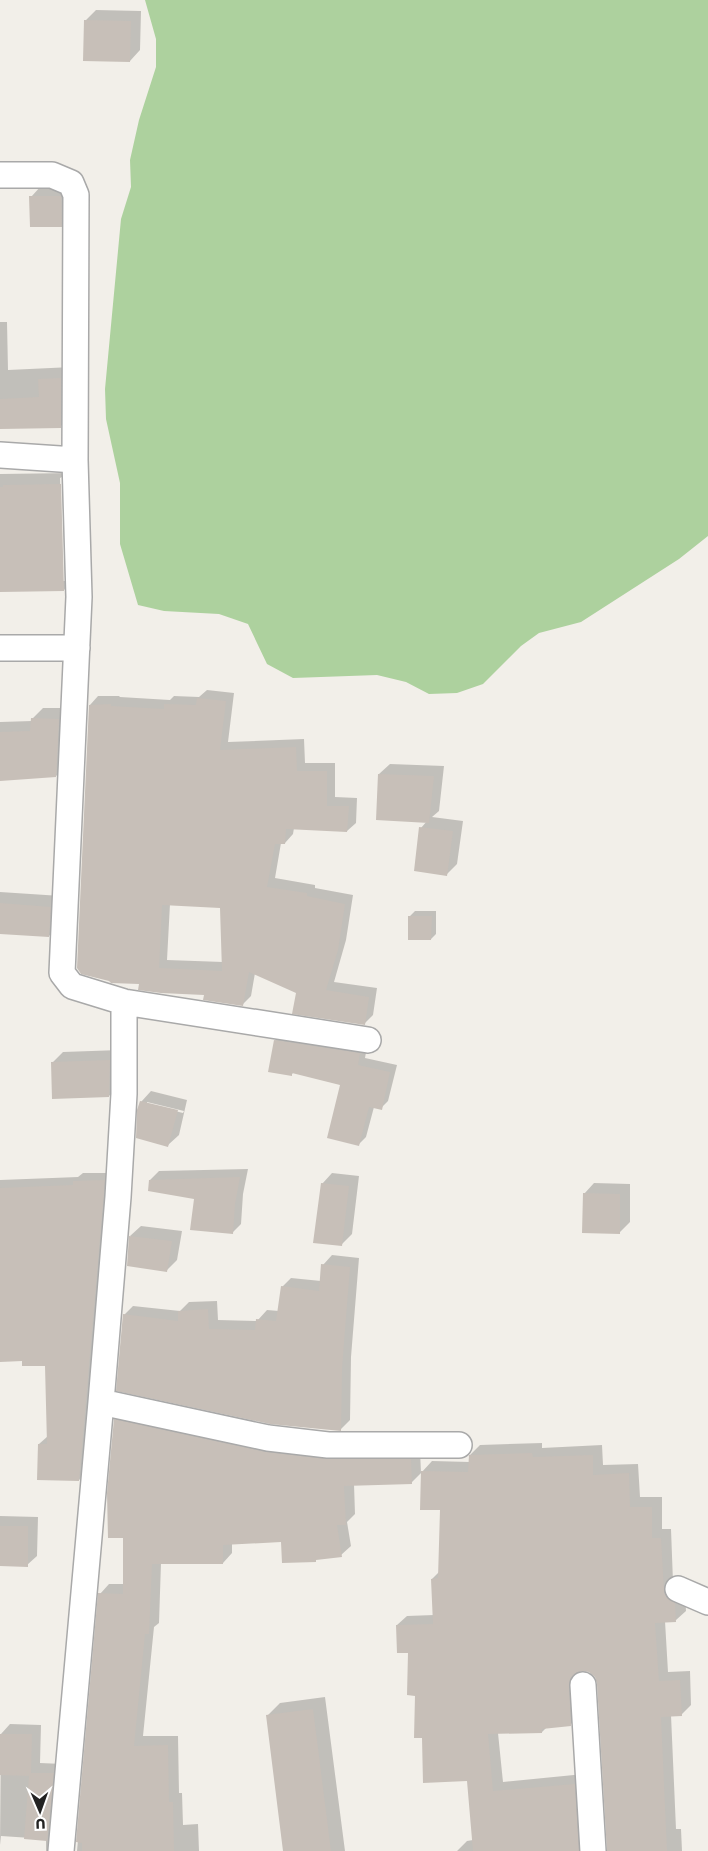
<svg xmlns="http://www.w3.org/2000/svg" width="708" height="1851" font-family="Poppins,sans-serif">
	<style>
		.forest { fill: #add19e }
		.shadow { fill: #0003; fill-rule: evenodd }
		.building { fill: #c7bfb8; fill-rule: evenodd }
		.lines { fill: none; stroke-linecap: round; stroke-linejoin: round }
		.minor-casing { stroke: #a9a9a9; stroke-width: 28 }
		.minor { stroke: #fff; stroke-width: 25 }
	</style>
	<rect width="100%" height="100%" fill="#f2efe9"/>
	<path class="forest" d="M 145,0 L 708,0 L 708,536 L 679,559 L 581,622 L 539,633 L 521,646 L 483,684 L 457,693 L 429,694 L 406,682 L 377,675 L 293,678 L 267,664 L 248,624 L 219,614 L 164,611 L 138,605 L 120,544 L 120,483 L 106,419 L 105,389 L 121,219 L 131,187 L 130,160 L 139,120 L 156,67 L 156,39 Z"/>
	<path class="shadow" d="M 96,10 L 141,11 L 140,50 L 130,61 L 85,21 Z
		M 41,186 L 71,186 L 72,215 L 61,226 L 31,197 Z
		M 0,322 L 7,322 L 8,370 L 72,367 L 72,415 L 60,427 L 0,428 Z
		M 72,473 L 75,579 L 64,590 L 0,550 L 0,474 ZM 62,477 L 65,581 L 63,581 L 60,478 Z
		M 207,690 L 234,693 L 228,742 L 304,739 L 305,763 L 335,763 L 335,797 L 357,798 L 356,823 L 347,831 L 294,828 L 293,834 L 285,843 L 281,843 L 275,878 L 315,885 L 315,888 L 353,895 L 346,940 L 334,982 L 377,988 L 373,1015 L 364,1024 L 255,973 L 251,996 L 242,1005 L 206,994 L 140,983 L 90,705 L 98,696 L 119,696 L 120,697 L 170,700 L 174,696 L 199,697 ZM 170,904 L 221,906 L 223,962 L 167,960 Z
		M 43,708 L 70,708 L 67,765 L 56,776 L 0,780 L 0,722 L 32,721 L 32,719 Z
		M 390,764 L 444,766 L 439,811 L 432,817 L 463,821 L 457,864 L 447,874 L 421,828 L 427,821 L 379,774 Z
		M 0,892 L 61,896 L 59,925 L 49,936 L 0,933 Z
		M 415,911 L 436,911 L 436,934 L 431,939 L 410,916 Z
		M 282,1033 L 367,1047 L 365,1058 L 397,1065 L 388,1101 L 381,1108 L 374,1107 L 366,1137 L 359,1144 L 342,1084 L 294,1072 L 291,1075 L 275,1040 Z
		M 120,1050 L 119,1085 L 109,1096 L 52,1063 L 63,1052 Z
		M 151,1091 L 187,1100 L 179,1135 L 168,1145 L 141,1102 ZM 147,1102 L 184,1111 L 183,1113 L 147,1104 Z
		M 248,1169 L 243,1194 L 241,1224 L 232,1233 L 195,1198 L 150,1180 L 159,1171 Z
		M 83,1173 L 112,1173 L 88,1472 L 79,1480 L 39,1444 L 48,1436 L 47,1365 L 23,1360 L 0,1360 L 0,1180 L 78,1177 Z
		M 332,1173 L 359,1176 L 352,1234 L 341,1245 L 322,1184 Z
		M 594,1183 L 630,1184 L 630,1222 L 619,1233 L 584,1194 Z
		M 141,1226 L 182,1231 L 177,1260 L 167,1270 L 130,1236 Z
		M 332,1255 L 359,1258 L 351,1357 L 350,1420 L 341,1429 L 124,1315 L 133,1306 L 180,1311 L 189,1302 L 217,1301 L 218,1320 L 257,1321 L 267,1310 L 279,1311 L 282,1287 L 291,1278 L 321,1281 L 323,1265 Z
		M 125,1410 L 420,1450 L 421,1473 L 432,1461 L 470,1462 L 470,1455 L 480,1445 L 542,1443 L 542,1448 L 602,1445 L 603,1465 L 638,1464 L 640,1497 L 662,1497 L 662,1529 L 671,1529 L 673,1582 L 685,1594 L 686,1611 L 676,1620 L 665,1621 L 668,1672 L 690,1671 L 691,1705 L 681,1715 L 671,1715 L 676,1829 L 681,1829 L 682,1851 L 608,1851 L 599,1684 L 596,1676 L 590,1671 L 579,1670 L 580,1715 L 570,1725 L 547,1727 L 542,1732 L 498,1733 L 503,1782 L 584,1774 L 593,1851 L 457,1851 L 467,1841 L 473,1840 L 468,1779 L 423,1737 L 409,1651 L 397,1625 L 407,1616 L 434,1615 L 432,1579 L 440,1571 L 441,1509 L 423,1471 L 411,1483 L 354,1484 L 355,1514 L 347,1522 L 351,1546 L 341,1555 L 283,1541 L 232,1543 L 232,1553 L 223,1563 L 161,1563 L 159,1623 L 154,1627 L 143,1736 L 178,1736 L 179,1793 L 182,1793 L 183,1825 L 198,1824 L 199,1851 L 77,1851 L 100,1594 L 109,1584 L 125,1584 L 124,1536 L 115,1420 Z
		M 0,1516 L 38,1517 L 37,1556 L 27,1565 L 0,1565 Z
		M 325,1697 L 345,1851 L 284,1851 L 267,1716 L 280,1703 Z
		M 10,1724 L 41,1725 L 40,1763 L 63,1764 L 61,1851 L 46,1851 L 46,1839 L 1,1836 L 0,1845 L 1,1734 Z"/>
	<path class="building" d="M 84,20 L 131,21 L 130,62 L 83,61 Z
		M 29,196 L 61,196 L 62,227 L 30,227 Z
		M 61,378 L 61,428 L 0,429 L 0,399 L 39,397 L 38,379 Z
		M 61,484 L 64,591 L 0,592 L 0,487 L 3,487 L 3,485 Z
		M 197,698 L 226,701 L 220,750 L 296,747 L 297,771 L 327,771 L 327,806 L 349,806 L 347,832 L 286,829 L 285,844 L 275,844 L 267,887 L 307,893 L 307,896 L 345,904 L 338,950 L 326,990 L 369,997 L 365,1025 L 292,1014 L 296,993 L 249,972 L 243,1006 L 203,1000 L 204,995 L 161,993 L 138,990 L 139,984 L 111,983 L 109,981 L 81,974 L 77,968 L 89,705 L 111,704 L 111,706 L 164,709 L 164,704 L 196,705 ZM 162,905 L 220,908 L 222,971 L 159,968 Z
		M 31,718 L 59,719 L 56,777 L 0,781 L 0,732 L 30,731 Z
		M 378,774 L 434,776 L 429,823 L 376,820 Z
		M 419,827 L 453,831 L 447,876 L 414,871 Z
		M 0,903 L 51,907 L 49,937 L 0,934 Z
		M 408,916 L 432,916 L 431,940 L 408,940 Z
		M 274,1040 L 360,1053 L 358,1065 L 390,1072 L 382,1110 L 369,1107 L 359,1146 L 327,1138 L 340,1085 L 292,1073 L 292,1076 L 268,1072 Z
		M 110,1060 L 109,1097 L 52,1099 L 51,1062 Z
		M 140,1101 L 178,1110 L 168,1147 L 136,1138 L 137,1110 Z
		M 240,1177 L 235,1204 L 233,1234 L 190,1230 L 194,1199 L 148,1191 L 149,1180 Z
		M 105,1180 L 79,1481 L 37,1480 L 38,1444 L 47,1444 L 45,1366 L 22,1366 L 22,1361 L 0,1362 L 0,1188 L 73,1185 L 73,1181 Z
		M 321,1183 L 349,1186 L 342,1246 L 313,1243 Z
		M 583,1193 L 620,1194 L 620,1234 L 582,1233 Z
		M 129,1236 L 172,1241 L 167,1272 L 127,1266 Z
		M 321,1264 L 350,1267 L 342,1368 L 341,1431 L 270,1424 L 116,1391 L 123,1314 L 178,1321 L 178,1311 L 208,1309 L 209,1329 L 255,1330 L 256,1319 L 276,1321 L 281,1286 L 319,1291 Z
		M 114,1419 L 266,1452 L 328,1459 L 411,1459 L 412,1484 L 344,1486 L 346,1525 L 337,1525 L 342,1557 L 316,1560 L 316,1562 L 282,1563 L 281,1542 L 223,1545 L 223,1564 L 152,1564 L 149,1634 L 145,1634 L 134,1746 L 168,1745 L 169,1802 L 173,1802 L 174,1851 L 82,1851 L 82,1843 L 76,1842 L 98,1593 L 123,1594 L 123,1538 L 108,1538 L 107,1493 Z
		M 532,1453 L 533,1457 L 593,1455 L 593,1475 L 629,1473 L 630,1507 L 652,1507 L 652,1538 L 661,1538 L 664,1592 L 667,1598 L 675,1603 L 676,1622 L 655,1623 L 659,1681 L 680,1680 L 682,1716 L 661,1717 L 667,1851 L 607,1851 L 597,1684 L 595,1677 L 589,1672 L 583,1671 L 576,1673 L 570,1679 L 569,1686 L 571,1726 L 542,1729 L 542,1733 L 488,1734 L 493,1791 L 575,1784 L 579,1851 L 473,1851 L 467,1781 L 423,1783 L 422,1738 L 414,1738 L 415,1696 L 407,1695 L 408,1653 L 397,1653 L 396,1625 L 433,1624 L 431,1579 L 438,1578 L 440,1510 L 420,1510 L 421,1471 L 468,1472 L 469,1455 Z
		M 0,1526 L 28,1526 L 28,1567 L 0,1566 Z
		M 313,1709 L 331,1851 L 283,1851 L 266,1715 Z
		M 0,1734 L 32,1734 L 31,1773 L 54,1773 L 47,1841 L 24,1839 L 29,1776 L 0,1775 Z"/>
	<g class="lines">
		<g class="minor-casing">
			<path id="minor" d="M 0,175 L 52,175 L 71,183 L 76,195 L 75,460 L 79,597 L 62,973 L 72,986 L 124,1002 L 368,1040
				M 0,455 L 75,460
				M 0,648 L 77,648
				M 101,1402 L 268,1438 L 328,1445 L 459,1445
				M 678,1589 L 708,1602
				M 583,1685 L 593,1851
				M 61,1851 L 101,1402 L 118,1197 L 124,1094 L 124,1002"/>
		</g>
		<use href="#minor" class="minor"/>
	</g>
	<g transform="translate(40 1811) rotate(178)" stroke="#ffffff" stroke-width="4" paint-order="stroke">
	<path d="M0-4L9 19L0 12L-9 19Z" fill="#222222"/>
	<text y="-8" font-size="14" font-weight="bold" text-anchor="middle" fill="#222222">U</text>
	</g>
</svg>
